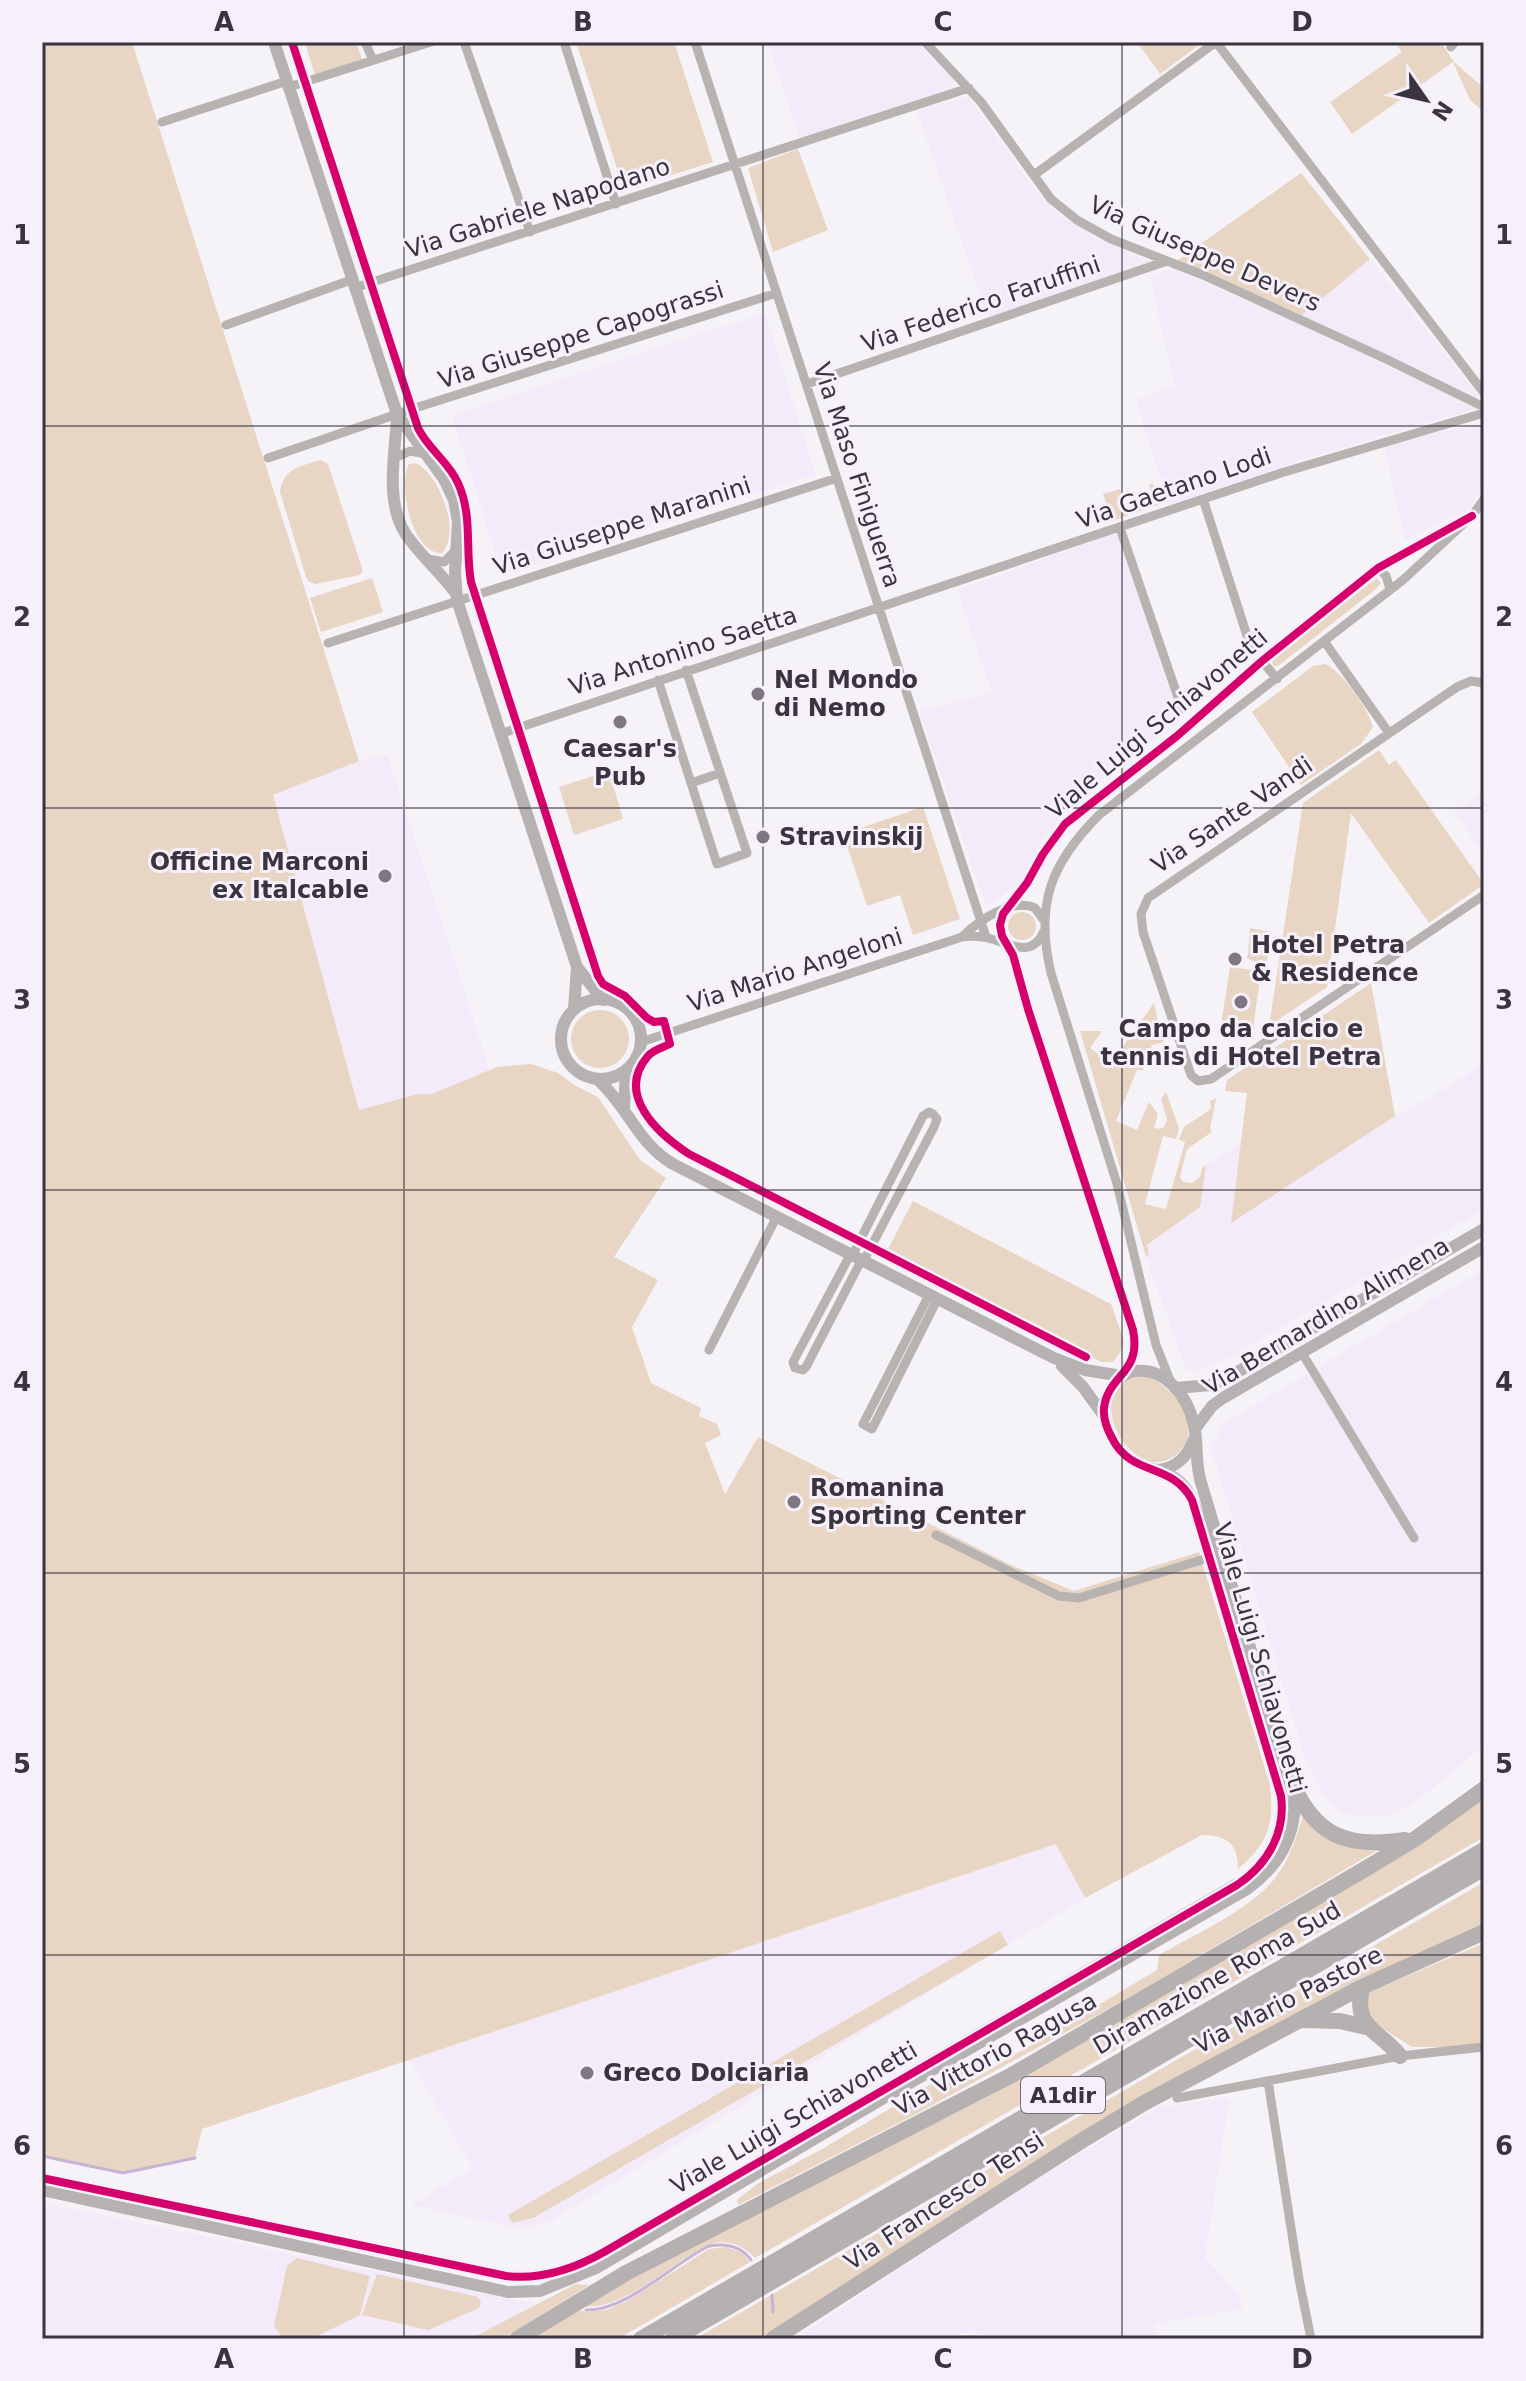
<svg xmlns="http://www.w3.org/2000/svg" width="1526" height="2381" font-family="'DejaVu Sans',sans-serif">
	<style>
		.built { fill: #f3ebf9 }
		.green { fill: #e8d5c3 }
		.lines { fill: none; stroke-linecap: round; stroke-linejoin: round }
		.stream { stroke: #c6b3d6; stroke-width: 3 }
		.street { stroke: #b7b3b1; stroke-width: 9 }
		.secondary { stroke: #b6b2b1; stroke-width: 12 }
		.highway { stroke: #b5b1b0; stroke-width: 16 }
		.cycleway-casing { stroke: #f6f0fb; stroke-width: 13 }
		.cycleway { stroke: #d6006c; stroke-width: 8 }
		.grid { fill: none; stroke: #3a343f; stroke-width: 2; stroke-opacity: 0.55 }
		.poi-dot { fill: #7c7780; stroke: #f6f0fb; stroke-width: 3 }
		.labels { text-anchor: middle; dominant-baseline: central; stroke-width: 6; stroke-linejoin: round; paint-order: stroke }
		.shield { fill: #f6f0fb; stroke: #726c77; stroke-width: 2 }
		.shield-label { font-size: 22px; font-weight: bold; fill: #3a343f }
		.street-label { font-size: 24px; fill: #3a343f; stroke: #f6f0fb }
		.poi-label { font-size: 24px; font-weight: bold; fill: #3a343f; stroke: #f6f0fb; text-anchor: start }
		.neatline { fill: none; stroke: #3a343f; stroke-width: 3 }
		.grid-label { font-size: 26px; text-anchor: middle; font-weight: bold; fill: #3a343f }
	</style>
	<rect width="100%" height="100%" fill="#f6f3f8"/>
	<path class="built" d="M 768,42 L 917,42 L 954,80 L 953,89 L 800,140 Z
		M 968,96 L 1029,182 L 1060,215 L 1100,240 L 1153,263 L 988,318 L 917,111 Z
		M 1370,259 L 1482,400 L 1302,315 Z
		M 1173,268 L 1330,338 L 1478,408 L 1308,458 L 1169,505 L 1136,400 L 1175,386 L 1150,277 Z
		M 765,313 L 815,474 L 502,575 L 452,415 Z
		M 1484,422 L 1484,481 L 1480,492 L 1469,509 L 1405,540 L 1384,445 Z
		M 1118,532 L 1180,722 L 1080,795 L 1044,838 L 1022,879 L 992,905 L 985,904 L 919,711 L 992,692 L 957,590 Z
		M 387,755 L 490,1070 L 454,1087 L 432,1094 L 418,1094 L 359,1110 L 273,794 L 359,761 Z
		M 1484,792 L 1484,857 L 1455,811 Z
		M 1484,1063 L 1484,1209 L 1232,1356 L 1196,1372 L 1186,1369 L 1146,1257 L 1149,1255 L 1147,1246 L 1200,1207 L 1206,1165 L 1241,1143 L 1231,1222 L 1395,1116 L 1435,1095 Z
		M 1484,1269 L 1484,1746 L 1409,1807 L 1386,1816 L 1357,1817 L 1344,1814 L 1325,1798 L 1305,1758 L 1211,1447 L 1224,1423 Z
		M 1056,1844 L 1085,1898 L 547,2223 L 532,2227 L 513,2227 L 411,2205 L 473,2168 L 410,2060 Z
		M 1229,2098 L 1205,2258 L 1240,2295 L 1242,2309 L 1154,2324 L 1156,2339 L 993,2339 L 975,2332 L 962,2333 L 952,2339 L 795,2339 L 1026,2185 L 1159,2107 Z
		M 42,2203 L 536,2304 L 474,2339 L 42,2339 Z"/>
	<path class="green" d="M 42,42 L 132,42 L 359,761 L 273,795 L 359,1110 L 418,1094 L 432,1094 L 497,1067 L 531,1064 L 558,1073 L 574,1085 L 598,1097 L 640,1160 L 666,1178 L 614,1257 L 658,1280 L 632,1327 L 651,1383 L 701,1408 L 699,1416 L 717,1424 L 721,1435 L 705,1443 L 725,1494 L 758,1437 L 1011,1565 L 1074,1591 L 1199,1552 L 1270,1785 C 1274,1824 1269,1843 1238,1869 C 1238,1843 1226,1835 1202,1835 L 1085,1898 L 1056,1844 L 202,2129 L 195,2158 L 123,2173 L 42,2156 Z
		M 356,42 L 362,59 L 315,75 L 305,43 Z
		M 576,42 L 674,42 L 713,162 L 624,190 Z
		M 1137,42 L 1203,42 L 1160,74 Z
		M 1395,42 L 1441,42 L 1454,62 L 1484,88 L 1484,112 L 1470,100 L 1453,62 L 1352,134 L 1330,102 L 1402,52 Z
		M 798,149 L 828,230 L 773,252 L 748,168 Z
		M 1301,173 L 1370,259 L 1302,315 L 1178,260 Z
		M 321,460 L 328,464 L 363,571 L 360,575 L 316,584 L 309,582 L 306,577 L 280,492 C 283,468 301,466 321,460 Z
		M 416,463 C 439,475 462,531 442,553 C 413,555 397,486 409,464 Z
		M 1153,484 L 1159,502 L 1158,505 L 1112,521 L 1103,494 L 1120,489 L 1126,506 L 1153,498 L 1149,485 Z
		M 372,578 L 383,612 L 321,632 L 310,598 Z
		M 1377,578 L 1381,583 L 1376,589 L 1278,666 L 1273,666 L 1272,659 Z
		M 1325,664 C 1340,669 1370,711 1373,727 L 1361,744 L 1301,785 L 1252,712 L 1313,666 Z
		M 1379,750 L 1389,765 L 1396,760 L 1484,884 L 1429,923 L 1351,813 L 1327,987 L 1269,1026 L 1303,803 Z
		M 609,771 L 623,819 L 574,835 L 559,787 Z
		M 923,807 L 960,919 L 913,935 L 900,895 L 867,906 L 843,834 Z
		M1008 926a14 14 0 1 1 28 0a14 14 0 1 1-28 0Z
		M 1250,928 L 1271,932 L 1267,963 L 1252,961 L 1246,957 L 1248,955 Z
		M 1230,967 L 1261,971 L 1252,1037 L 1220,1032 Z
		M 1371,983 L 1395,1116 L 1231,1223 L 1247,1093 L 1225,1091 L 1227,1080 Z
		M 1154,1003 L 1160,1031 L 1157,1033 L 1164,1042 L 1152,1045 L 1143,1070 L 1137,1070 L 1116,1121 L 1137,1130 L 1149,1102 L 1158,1114 L 1154,1127 L 1157,1129 L 1164,1127 L 1167,1119 L 1161,1099 L 1166,1092 L 1179,1128 L 1176,1139 L 1163,1136 L 1145,1204 L 1166,1209 L 1185,1142 L 1179,1140 L 1184,1127 L 1211,1109 L 1210,1101 L 1216,1098 L 1210,1129 L 1212,1132 L 1187,1149 L 1180,1177 L 1183,1182 L 1192,1183 L 1200,1177 L 1202,1168 L 1206,1165 L 1200,1207 L 1147,1245 L 1149,1255 L 1146,1257 L 1080,1031 L 1102,1031 L 1090,1048 L 1111,1063 Z
		M571 1039a29 29 0 1 1 58 0a29 29 0 1 1-58 0Z
		M 913,1201 L 1111,1304 L 1124,1341 L 1121,1351 L 1113,1362 L 1101,1362 L 887,1251 Z
		M 1147,1376 C 1176,1388 1209,1433 1173,1457 C 1128,1486 1074,1379 1147,1376 Z
		M 1484,1796 L 1484,1837 L 755,2258 C 744,2246 731,2240 714,2243 C 672,2258 627,2313 580,2306 L 721,2230 L 985,2098 Z
		M 1304,1814 C 1322,1838 1345,1850 1376,1851 L 1125,2000 L 914,2115 L 738,2205 L 737,2200 L 757,2184 L 824,2148 L 956,2069 L 974,2079 L 1157,1970 L 1159,1955 C 1195,1934 1258,1907 1280,1871 C 1292,1854 1297,1833 1304,1814 Z
		M 1484,1882 L 1484,1926 L 1358,1983 L 758,2339 L 695,2339 Z
		M 1000,1931 L 1008,1945 L 533,2218 L 512,2223 L 508,2215 Z
		M 1484,1943 L 1484,2047 L 1412,2047 L 1374,2023 L 1363,1998 L 1370,1992 Z
		M 726,2247 L 741,2252 L 750,2262 L 618,2339 L 529,2339 L 577,2310 L 587,2312 L 607,2310 L 629,2300 L 709,2249 Z
		M 297,2258 L 370,2276 L 360,2315 L 311,2339 L 283,2339 L 274,2326 L 287,2266 Z
		M 377,2274 L 478,2297 L 481,2303 L 479,2308 L 428,2330 L 362,2315 Z
		M 576,2284 L 589,2285 L 502,2339 L 470,2339 Z"/>
	<g class="lines">
		<path class="stream" d="M 42,2156 L 123,2173 L 195,2158
			M 772,2295 L 773,2312
			M 586,2310 C 627,2311 672,2264 709,2246 C 726,2243 741,2246 751,2260
			M 963,2339 L 970,2337 L 980,2339"/>
		<path class="street" d="M 365,42 L 373,60
			M 464,42 L 530,232
			M 564,42 L 616,204
			M 695,42 L 986,937
			M 925,42 L 981,102 L 1051,199 L 1077,220 L 1111,239 L 1203,275 L 1386,359 L 1484,407
			M 1216,42 L 1484,393
			M 1451,47 L 1455,42
			M 289,87 L 431,42
			M 162,122 L 287,81
			M 1034,175 L 1216,42
			M 354,288 L 969,88
			M 226,325 L 351,280
			M 807,384 L 1167,261
			M 268,458 L 412,409 L 777,293
			M 395,458 L 410,451 L 426,454
			M 1203,499 L 1250,645
			M 1120,528 L 1182,709
			M 428,559 L 444,562 L 455,551
			M 1378,568 L 1386,576 L 1390,589
			M 1324,641 L 1389,733
			M 328,643 L 837,478
			M 1262,661 L 1277,679
			M 658,680 L 717,864 L 747,853 L 686,670
			M 1484,683 L 1471,681 L 1457,687 L 1148,898 L 1141,914 L 1143,932 L 1191,1075 L 1198,1081 L 1211,1079 L 1484,895
			M 500,734 L 1281,473 L 1484,413
			M 691,783 L 720,773
			M 962,937 C 978,921 1012,897 1035,908 L 1043,919
			M 641,1042 L 962,937 C 971,936 980,936 988,938 C 1009,943 1032,960 1044,931
			M 850,1255 L 793,1362 L 795,1368 L 803,1370 L 806,1367 L 861,1261
			M 852,1256 L 923,1116 L 929,1112 L 933,1114 L 937,1119 L 934,1127 L 863,1262
			M 929,1295 L 863,1424 L 872,1429 L 937,1300
			M 709,1350 L 776,1218
			M 1302,1353 L 1414,1538
			M 1123,1374 L 1134,1355 L 1133,1330 L 1028,1009 L 1013,955 L 1002,936 L 1000,925 L 1003,914 L 1027,883 L 1043,854 L 1065,824 L 1177,736 L 1262,661 L 1378,568 L 1472,516
			M 1171,1383 L 1156,1345 L 1117,1184 L 1051,973 C 1035,905 1050,864 1099,815 L 1403,580 L 1472,516 L 1484,499
			M 936,1535 L 1059,1596 L 1079,1598 L 1211,1557
			M 1268,2081 L 1299,2279 L 1311,2339
			M 1177,2098 L 1400,2056 L 1484,2047"/>
		<path class="secondary" d="M 274,42 L 397,414 L 444,479 L 454,500 L 458,522 L 455,572 L 457,600 L 577,967 L 603,1000
			M 397,414 C 396,452 384,498 405,533 C 419,554 439,571 454,591
			M561 1039a40 40 0 1 1 80 0a40 40 0 1 1-80 0Z
			M 574,1009 L 577,967
			M 598,1080 C 627,1105 638,1144 673,1164 L 1054,1358 L 1085,1370 L 1122,1376
			M 624,1109 L 626,1070
			M 1062,1366 L 1083,1387 L 1104,1416
			M 1176,1388 L 1211,1385 L 1234,1374 L 1484,1229
			M 1195,1429 L 1212,1406 L 1223,1398 L 1484,1247
			M 1159,1470 C 1176,1468 1188,1456 1194,1439
			M 42,2178 L 506,2276 C 541,2280 574,2269 604,2252 L 1244,1880 C 1268,1862 1281,1836 1283,1806 C 1279,1771 1260,1724 1250,1689 C 1235,1641 1222,1592 1207,1543 C 1201,1527 1198,1507 1188,1492 C 1166,1458 1132,1481 1109,1432 C 1105,1423 1103,1413 1105,1403 C 1109,1390 1118,1376 1131,1372 C 1164,1364 1188,1397 1194,1425 C 1198,1443 1195,1459 1200,1479 L 1294,1795 C 1298,1834 1278,1867 1247,1889 L 887,2096 L 596,2268 L 540,2291 L 508,2292 L 42,2190"/>
		<path class="highway" d="M 1291,1780 C 1314,1836 1347,1849 1405,1840
			M 1362,1987 C 1353,2029 1377,2028 1400,2056
			M 1301,2020 L 1340,2021 L 1370,2028
			M 517,2339 L 626,2273 L 1012,2075 L 1360,1872 L 1415,1839 L 1484,1789
			M 641,2339 L 1484,1850
			M 673,2339 L 1484,1868
			M 773,2339 L 1078,2143 L 1144,2103 L 1362,1987 L 1484,1932"/>
		<g class="cycleway-casing">
			<path id="cycleway" d="M 292,42 L 418,428 C 428,449 449,462 458,483 C 473,516 465,548 471,582 L 598,976 L 603,984 L 625,996 L 647,1018 L 654,1022 L 664,1021 L 670,1044 C 664,1047 653,1050 648,1056 C 615,1094 657,1133 689,1154 L 1086,1357
				M 42,2178 L 506,2276 C 541,2280 574,2269 604,2252 L 1237,1885 C 1267,1865 1286,1833 1281,1796 L 1192,1500 C 1172,1462 1131,1477 1112,1438 C 1107,1429 1103,1419 1104,1408 C 1108,1374 1142,1374 1133,1330 L 1028,1009 L 1013,955 L 1002,936 L 1000,925 L 1003,914 L 1027,883 L 1043,854 L 1065,824 L 1177,736 L 1262,661 L 1378,568 L 1472,516"/>
		</g>
		<use href="#cycleway" class="cycleway"/>
	</g>
	<path class="grid" d="M 404,42 L 404,2339M 763,42 L 763,2339M 1122,42 L 1122,2339M 42,426 L 1484,426M 42,808 L 1484,808M 42,1190 L 1484,1190M 42,1573 L 1484,1573M 42,1955 L 1484,1955"/>
	<g class="poi-dot">
		<circle cx="758" cy="694" r="8"/>
		<circle cx="620" cy="722" r="8"/>
		<circle cx="763" cy="837" r="8"/>
		<circle cx="385" cy="876" r="8"/>
		<circle cx="1235" cy="959" r="8"/>
		<circle cx="1241" cy="1002" r="8"/>
		<circle cx="794" cy="1502" r="8"/>
		<circle cx="587" cy="2073" r="8"/>
	</g>
	<g class="labels">
		<rect class="shield" x="1021" y="2077" width="84" height="36" rx="6"/>
		<g class="shield-label">
			<text x="1063" y="2095">A1dir</text>
		</g>
		<g class="street-label">
			<text transform="translate(538 208) rotate(-18)">Via Gabriele Napodano</text>
			<text transform="translate(1205 254) rotate(24)">Via Giuseppe Devers</text>
			<text transform="translate(981 304) rotate(-19)">Via Federico Faruffini</text>
			<text transform="translate(581 335) rotate(-18)">Via Giuseppe Capograssi</text>
			<text transform="translate(857 475) rotate(72)">Via Maso Finiguerra</text>
			<text transform="translate(1174 488) rotate(-19)">Via Gaetano Lodi</text>
			<text transform="translate(622 526) rotate(-18)">Via Giuseppe Maranini</text>
			<text transform="translate(683 651) rotate(-18)">Via Antonino Saetta</text>
			<text transform="translate(1157 724) rotate(-40)">Viale Luigi Schiavonetti</text>
			<text transform="translate(1232 815) rotate(-34)">Via Sante Vandi</text>
			<text transform="translate(795 970) rotate(-18)">Via Mario Angeloni</text>
			<text transform="translate(1326 1316) rotate(-31)">Via Bernardino Alimena</text>
			<text transform="translate(1260 1658) rotate(74)">Viale Luigi Schiavonetti</text>
			<text transform="translate(1217 1978) rotate(-30)">Diramazione Roma Sud</text>
			<text transform="translate(1288 2000) rotate(-27)">Via Mario Pastore</text>
			<text transform="translate(995 2054) rotate(-29)">Via Vittorio Ragusa</text>
			<text transform="translate(794 2118) rotate(-30)">Viale Luigi Schiavonetti</text>
			<text transform="translate(944 2201) rotate(-33)">Via Francesco Tensi</text>
		</g>
		<g class="poi-label">
			<text x="774" y="680">Nel Mondo<tspan x="774" dy="28">di Nemo</tspan></text>
			<text x="620" y="749" text-anchor="middle">Caesar's<tspan x="620" dy="28">Pub</tspan></text>
			<text x="779" y="837">Stravinskij</text>
			<text x="369" y="862" text-anchor="end">Officine Marconi<tspan x="369" dy="28">ex Italcable</tspan></text>
			<text x="1251" y="945">Hotel Petra<tspan x="1251" dy="28">&amp; Residence</tspan></text>
			<text x="1241" y="1029" text-anchor="middle">Campo da calcio e<tspan x="1241" dy="28">tennis di Hotel Petra</tspan></text>
			<text x="810" y="1488">Romanina<tspan x="810" dy="28">Sporting Center</tspan></text>
			<text x="603" y="2073">Greco Dolciaria</text>
		</g>
	</g>
	<rect width="1526" height="2381" fill="none" stroke="#f6f0fb" stroke-width="88"/>
	<g transform="translate(1426 100) rotate(124)" stroke="#f6f0fb" stroke-width="6" paint-order="stroke">
	<path d="M0-6L14 30L0 20L-14 30Z" fill="#3a343f"/>
	<text y="-12" font-size="22" font-weight="bold" text-anchor="middle" fill="#3a343f">N</text>
	</g>
	<rect x="44" y="44" width="1438" height="2293" class="neatline"/>
	<g class="grid-label">
		<text x="224" y="31">A</text>
		<text x="583" y="31">B</text>
		<text x="943" y="31">C</text>
		<text x="1302" y="31">D</text>
		<text x="22" y="244">1</text>
		<text x="1504" y="244">1</text>
		<text x="22" y="626">2</text>
		<text x="1504" y="626">2</text>
		<text x="22" y="1009">3</text>
		<text x="1504" y="1009">3</text>
		<text x="22" y="1391">4</text>
		<text x="1504" y="1391">4</text>
		<text x="22" y="1773">5</text>
		<text x="1504" y="1773">5</text>
		<text x="22" y="2155">6</text>
		<text x="1504" y="2155">6</text>
		<text x="224" y="2368">A</text>
		<text x="583" y="2368">B</text>
		<text x="943" y="2368">C</text>
		<text x="1302" y="2368">D</text>
	</g>
</svg>
